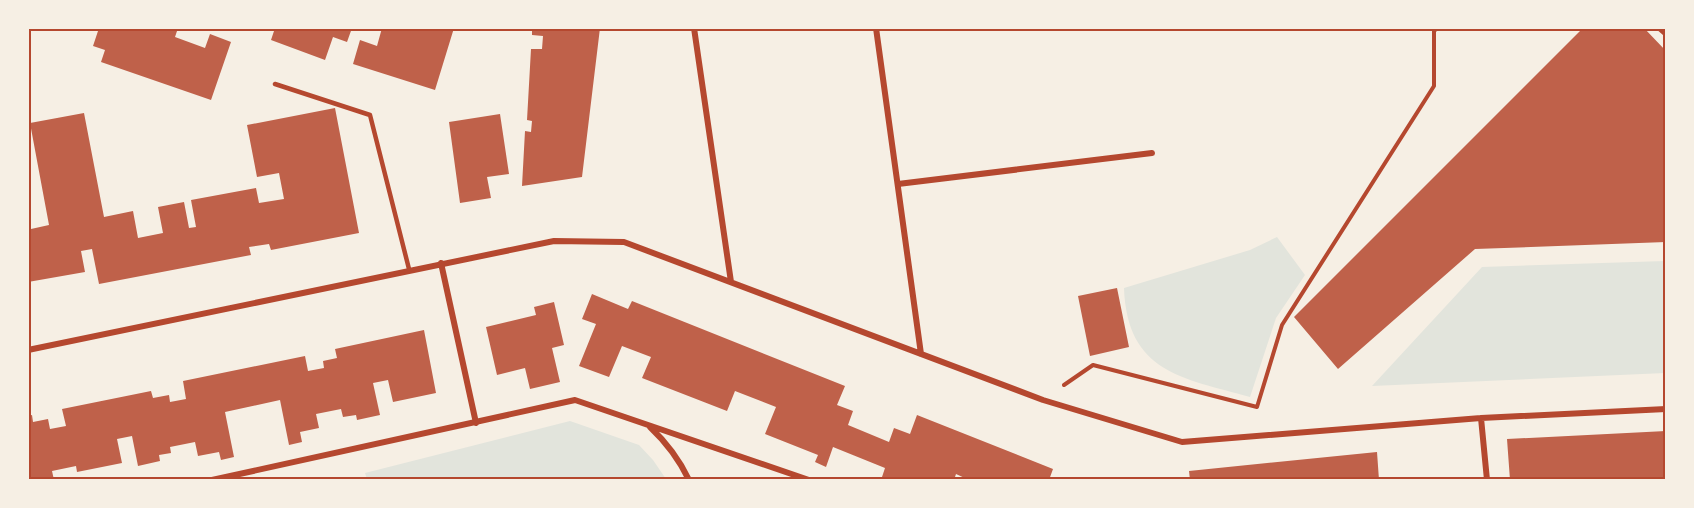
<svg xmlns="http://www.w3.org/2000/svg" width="1694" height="508" font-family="'Public Sans',sans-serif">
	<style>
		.green { fill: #e2e4dc }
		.building { fill: #bf614a }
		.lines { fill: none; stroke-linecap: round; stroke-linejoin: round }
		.path { stroke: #b5482f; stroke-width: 4 }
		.service { stroke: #b5482f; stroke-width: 4.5 }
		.minor { stroke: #b5482f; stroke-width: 6 }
		.neatline { fill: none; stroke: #b5482f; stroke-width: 2 }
	</style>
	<rect width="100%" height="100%" fill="#f6efe4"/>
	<path class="green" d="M 1277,237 L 1305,275 L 1276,318 L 1250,397 C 1183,378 1127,373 1124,288 L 1250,250 Z
		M 1665,261 L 1665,373 L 1372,386 L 1482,267 Z
		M 570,421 L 639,445 L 653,460 L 666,479 L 367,479 L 365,473 Z"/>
	<path class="building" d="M 99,28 L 178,28 L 175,37 L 205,48 L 210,34 L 231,42 L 211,100 L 101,62 L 105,50 L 93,46 Z
		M 275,28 L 352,28 L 347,42 L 333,37 L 325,60 L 271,40 Z
		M 382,28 L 454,28 L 435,90 L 353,64 L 360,40 L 377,46 Z
		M 532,28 L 600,28 L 582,177 L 522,186 L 525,131 L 531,132 L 532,121 L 527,120 L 531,49 L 542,49 L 543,36 L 532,35 Z
		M 1583,28 L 1644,28 L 1666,51 L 1666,242 L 1475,249 L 1338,369 L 1294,317 Z
		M 335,108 L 359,233 L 271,250 L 269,244 L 249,247 L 251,255 L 99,284 L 92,249 L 81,251 L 85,272 L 28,282 L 28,221 L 31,229 L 49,225 L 30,123 L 84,113 L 104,217 L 133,211 L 138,238 L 163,233 L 158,207 L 184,202 L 189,228 L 196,227 L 191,200 L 256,188 L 259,203 L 284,199 L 279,173 L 257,177 L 247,125 Z
		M 500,114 L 509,174 L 487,177 L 491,198 L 460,203 L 449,122 Z
		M 1117,288 L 1129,347 L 1090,356 L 1078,296 Z
		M 592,294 L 628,309 L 632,301 L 845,386 L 837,405 L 853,411 L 848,425 L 889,442 L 894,428 L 910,434 L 917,415 L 1053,469 L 1049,480 L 969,480 L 956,474 L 954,480 L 881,480 L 885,468 L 833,447 L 826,467 L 815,462 L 818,455 L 765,434 L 776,407 L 735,391 L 727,411 L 642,378 L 651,357 L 622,346 L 609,377 L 579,366 L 596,324 L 582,319 Z
		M 554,302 L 564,345 L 552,348 L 560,382 L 530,389 L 525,368 L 497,375 L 486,327 L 536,315 L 534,307 Z
		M 424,330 L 436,393 L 393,402 L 388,380 L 373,383 L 380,415 L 357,420 L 356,415 L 343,417 L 341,409 L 316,414 L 319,428 L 300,432 L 302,442 L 289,445 L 280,400 L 225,412 L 234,457 L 221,460 L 219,452 L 198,456 L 195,442 L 170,447 L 171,453 L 159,455 L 160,461 L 138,466 L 132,436 L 117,439 L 122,463 L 77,472 L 76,466 L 52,471 L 54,480 L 28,480 L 28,416 L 32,415 L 33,422 L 48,419 L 50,429 L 66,426 L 62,409 L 151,391 L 153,398 L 169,395 L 170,402 L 186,399 L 183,381 L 305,356 L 308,371 L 324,368 L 323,361 L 337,358 L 335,349 Z
		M 1666,431 L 1666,480 L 1510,480 L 1507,439 Z
		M 1377,452 L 1379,480 L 1190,480 L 1189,471 Z"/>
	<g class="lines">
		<path class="path" d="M 1658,28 L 1666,35
			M 1064,385 L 1093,365 L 1257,407 L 1282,325 L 1434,86 L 1434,31 L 1437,28"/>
		<path class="service" d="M 275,84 L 370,115 L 409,269"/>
		<path class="minor" d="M 694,28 L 731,282
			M 876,28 L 921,354
			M 898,184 L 1152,153
			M 441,263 L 476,423
			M 28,350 L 554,241 L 624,242 L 1043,400 L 1182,442 L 1481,418 L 1666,409
			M 1481,418 L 1487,480
			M 650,427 C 667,443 679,459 689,480
			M 212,480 L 575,400 L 809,480"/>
	</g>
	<rect width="1694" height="508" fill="none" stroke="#f6efe4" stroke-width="60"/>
	<rect x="30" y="30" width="1634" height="448" class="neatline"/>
</svg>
